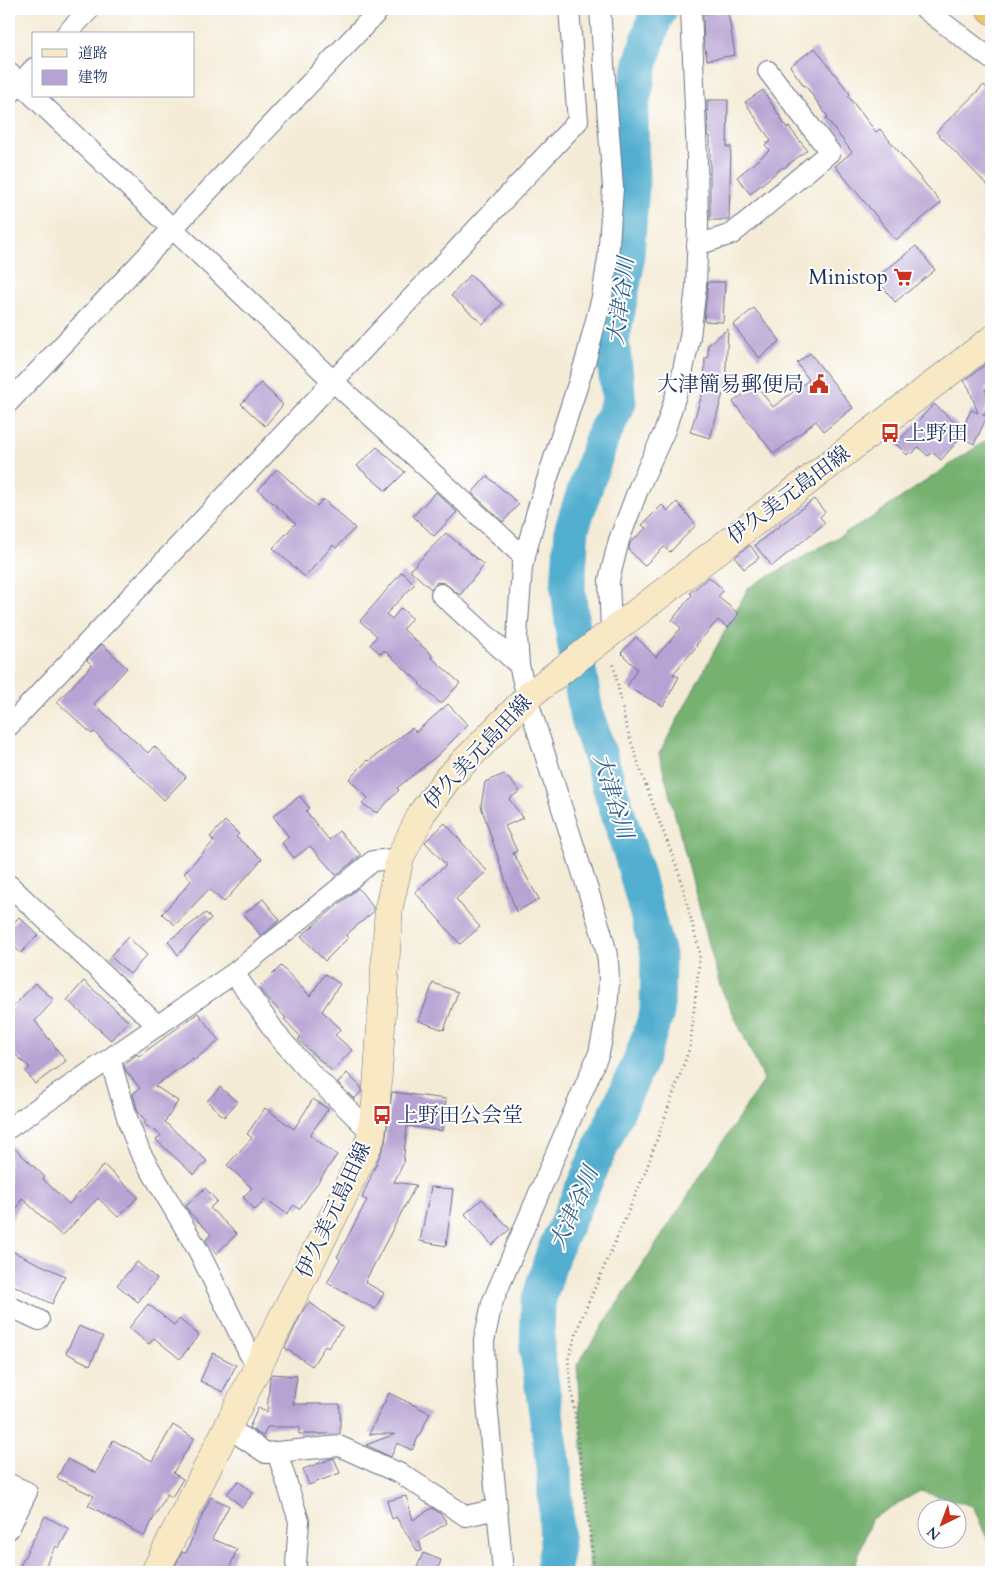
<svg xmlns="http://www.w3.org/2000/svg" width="1000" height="1581" font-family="Cardo,'Noto Serif JP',serif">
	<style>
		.forest { fill: #76b170; stroke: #487067 }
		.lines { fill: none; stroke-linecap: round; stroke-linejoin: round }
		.river { stroke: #51aecf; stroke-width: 35 }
		.building { fill: #b7a3d3 }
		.minor-casing { stroke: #677188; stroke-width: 22 }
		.secondary-casing { stroke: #677188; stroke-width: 29 }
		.motorway-casing { stroke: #677188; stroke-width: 29 }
		.path { stroke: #677188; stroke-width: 3; stroke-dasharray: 1 4; stroke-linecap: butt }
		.minor { stroke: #fff; stroke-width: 20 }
		.secondary { stroke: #f8e8c3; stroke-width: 28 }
		.motorway { stroke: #eec569; stroke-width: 28 }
		.labels { text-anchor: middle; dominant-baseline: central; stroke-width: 4; stroke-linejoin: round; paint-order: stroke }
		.poi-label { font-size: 21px; fill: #1b2f5e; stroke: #fff; text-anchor: end }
		.street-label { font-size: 21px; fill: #1b2f5e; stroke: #fff }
		.water-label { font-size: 22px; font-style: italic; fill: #2e5b86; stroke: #fff }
	</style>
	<rect width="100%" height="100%" fill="#fff"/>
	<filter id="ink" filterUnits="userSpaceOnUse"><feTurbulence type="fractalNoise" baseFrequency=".02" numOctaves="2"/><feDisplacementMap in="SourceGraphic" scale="10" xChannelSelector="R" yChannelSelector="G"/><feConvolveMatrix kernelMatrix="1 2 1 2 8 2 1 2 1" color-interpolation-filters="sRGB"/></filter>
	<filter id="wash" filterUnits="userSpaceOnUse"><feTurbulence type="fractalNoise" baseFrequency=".0096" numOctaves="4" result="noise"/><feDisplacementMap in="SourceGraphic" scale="20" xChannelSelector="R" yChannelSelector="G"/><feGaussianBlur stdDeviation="1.12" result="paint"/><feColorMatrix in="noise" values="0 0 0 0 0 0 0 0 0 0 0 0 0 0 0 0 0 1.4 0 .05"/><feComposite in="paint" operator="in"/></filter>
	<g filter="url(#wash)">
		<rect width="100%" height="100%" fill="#f4ebd6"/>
		<path class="forest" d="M 991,437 L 991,1548 L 973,1506 L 920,1491 L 871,1519 L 853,1572 L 590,1572 L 577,1365 L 764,1079 L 720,986 L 659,754 L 748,588 L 868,520 Z"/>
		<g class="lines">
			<path class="river" d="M 552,1572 L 557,1547 L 554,1468 L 537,1351 L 538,1303 L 553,1253 L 640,1061 L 657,1013 L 658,955 L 632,858 L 586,712 L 574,641 L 568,587 L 572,528 L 602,438 L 619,402 L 612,341 L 626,270 L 632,183 L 631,110 L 641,63 L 654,21 L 660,9"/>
		</g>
		<g id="blocks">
			<path class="building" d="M 728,11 L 735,55 L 707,60 L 704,43 L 703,14 Z
				M 815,48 L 850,94 L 848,96 L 876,132 L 880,129 L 941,203 L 896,240 L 835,166 L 852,152 L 826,118 L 828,117 L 805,85 L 804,86 L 790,66 Z
				M 984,85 L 991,93 L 991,189 L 936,132 Z
				M 763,90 L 787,128 L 789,127 L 807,150 L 784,168 L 783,167 L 750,194 L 737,177 L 770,150 L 765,145 L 771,141 L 745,102 Z
				M 707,100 L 728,100 L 727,147 L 731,147 L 729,220 L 710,220 L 710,136 L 708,136 Z
				M 916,246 L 935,270 L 895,302 L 876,278 Z
				M 470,275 L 502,304 L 483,324 L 451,296 Z
				M 708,282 L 725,282 L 723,322 L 704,321 Z
				M 754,308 L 780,341 L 759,358 L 733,325 Z
				M 728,329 L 725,387 L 710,438 L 690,432 L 704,389 L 705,358 L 708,358 L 708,345 Z
				M 810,353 L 853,408 L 824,431 L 816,421 L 774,454 L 733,402 L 756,385 L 773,407 L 809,380 L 797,363 Z
				M 991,360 L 991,385 L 985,389 L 990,401 L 983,415 L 987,417 L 974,444 L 961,437 L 941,460 L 932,452 L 928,456 L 918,447 L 912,454 L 910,452 L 907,455 L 896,444 L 934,404 L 962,429 L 971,410 L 978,413 L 969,388 L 964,381 Z
				M 261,383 L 283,405 L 265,426 L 241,404 Z
				M 377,447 L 405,472 L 386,491 L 357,466 Z
				M 277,469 L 317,506 L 323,499 L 355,528 L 336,548 L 333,545 L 305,577 L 273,548 L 296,523 L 258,490 Z
				M 487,476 L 519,504 L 503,522 L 472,493 Z
				M 436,492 L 457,512 L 434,536 L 413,516 Z
				M 814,499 L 825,512 L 820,517 L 825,523 L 772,566 L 755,545 Z
				M 677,502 L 696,525 L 670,552 L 664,547 L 644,566 L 629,550 L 630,543 L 646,528 L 642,525 L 662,505 L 668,511 Z
				M 446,533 L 484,565 L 460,595 L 444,583 L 437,582 L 431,589 L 410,570 Z
				M 750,545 L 759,558 L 744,569 L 735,557 Z
				M 402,572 L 415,584 L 386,614 L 392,619 L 401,608 L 412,618 L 403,629 L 432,655 L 431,657 L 460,683 L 441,704 L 419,684 L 420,683 L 384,650 L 381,654 L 370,645 L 377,636 L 360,621 Z
				M 709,577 L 724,590 L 718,597 L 739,614 L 728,628 L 718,620 L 696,645 L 697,646 L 673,674 L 679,677 L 663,706 L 627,687 L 637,669 L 621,653 L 636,637 L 656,657 L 681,628 L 672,620 L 692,595 L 690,593 Z
				M 102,644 L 127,668 L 94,704 L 148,753 L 154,746 L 186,777 L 164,800 L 94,732 L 92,734 L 57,702 L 92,665 L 87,660 Z
				M 448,704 L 468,725 L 438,755 L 397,788 L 399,790 L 377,813 L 362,804 L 368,798 L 349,779 L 368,760 L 369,761 L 412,728 L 416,732 Z
				M 504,774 L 520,791 L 509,799 L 523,818 L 505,826 L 517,851 L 513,853 L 539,899 L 516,912 L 481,806 L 485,782 Z
				M 300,796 L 309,808 L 306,811 L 329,840 L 339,831 L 361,855 L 336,875 L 310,846 L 294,858 L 282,843 L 289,837 L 273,816 Z
				M 225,821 L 239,834 L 236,837 L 262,859 L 224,902 L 209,889 L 175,925 L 162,914 L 191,881 L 184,873 L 214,841 L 210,837 Z
				M 445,823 L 487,871 L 456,899 L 480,927 L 460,944 L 415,892 L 446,865 L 425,842 Z
				M 358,888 L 373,907 L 373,912 L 346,935 L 348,938 L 325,961 L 301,936 Z
				M 263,899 L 280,920 L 261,936 L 244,914 Z
				M 206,913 L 211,918 L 178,955 L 168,941 Z
				M 19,917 L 38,935 L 21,953 L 9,942 L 9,928 Z
				M 128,937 L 147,955 L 130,974 L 110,956 Z
				M 281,966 L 310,996 L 325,974 L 340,984 L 322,1011 L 341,1029 L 335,1035 L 352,1050 L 332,1071 L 298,1040 L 301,1037 L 284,1019 L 286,1018 L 265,996 L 259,988 Z
				M 84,981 L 128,1021 L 111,1040 L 67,1000 Z
				M 35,983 L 54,1000 L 35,1021 L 66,1061 L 35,1084 L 26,1072 L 30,1068 L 9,1049 L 9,1011 Z
				M 433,983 L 458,992 L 444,1030 L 419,1021 Z
				M 198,1013 L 219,1041 L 194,1060 L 193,1058 L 155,1086 L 178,1101 L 165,1122 L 207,1161 L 194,1175 L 156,1140 L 161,1135 L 144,1124 L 146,1121 L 138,1112 L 133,1094 L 140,1088 L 126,1071 L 124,1065 L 137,1054 L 139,1056 Z
				M 347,1073 L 361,1087 L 361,1092 L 354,1099 L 338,1083 Z
				M 220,1087 L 237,1102 L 224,1117 L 207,1101 Z
				M 392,1092 L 446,1099 L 442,1131 L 407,1126 L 403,1164 L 394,1182 L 416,1185 L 365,1282 L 384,1293 L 375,1309 L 327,1283 L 340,1259 L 337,1257 L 367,1200 L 362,1198 L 385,1143 Z
				M 313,1099 L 328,1109 L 310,1135 L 337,1155 L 299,1209 L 294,1205 L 287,1214 L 266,1199 L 255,1210 L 243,1197 L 252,1188 L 227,1165 L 252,1138 L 247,1134 L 265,1108 L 294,1129 Z
				M 9,1143 L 45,1177 L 43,1179 L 69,1204 L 104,1165 L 138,1197 L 118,1217 L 98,1198 L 62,1236 L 22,1198 L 9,1226 Z
				M 431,1187 L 453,1189 L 446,1246 L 420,1241 Z
				M 205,1188 L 217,1201 L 210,1208 L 237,1234 L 216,1254 L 210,1247 L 206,1240 L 211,1234 L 190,1213 L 186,1206 Z
				M 482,1199 L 510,1229 L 492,1245 L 465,1214 Z
				M 9,1250 L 65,1276 L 52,1304 L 9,1283 Z
				M 137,1262 L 157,1279 L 138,1302 L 117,1285 Z
				M 309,1302 L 343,1327 L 328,1348 L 325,1346 L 312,1366 L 285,1348 L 304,1309 Z
				M 148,1304 L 174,1325 L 179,1319 L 199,1335 L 180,1359 L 154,1338 L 149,1344 L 129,1328 Z
				M 79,1326 L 103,1337 L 90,1365 L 66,1353 Z
				M 213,1353 L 236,1365 L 223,1392 L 200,1381 Z
				M 272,1374 L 297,1376 L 293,1404 L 340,1404 L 340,1434 L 299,1434 L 299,1427 L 267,1427 L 263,1436 L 249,1428 L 258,1408 L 267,1412 L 270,1377 Z
				M 389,1393 L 430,1413 L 412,1450 L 397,1443 L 391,1457 L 366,1445 L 395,1434 L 369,1434 Z
				M 173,1425 L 194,1438 L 173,1473 L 183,1479 L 172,1497 L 167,1494 L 144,1536 L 88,1505 L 94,1496 L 57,1478 L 67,1459 L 96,1473 L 113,1440 L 152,1461 Z
				M 334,1458 L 340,1473 L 309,1485 L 303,1469 Z
				M 238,1481 L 253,1493 L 242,1507 L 227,1494 Z
				M 406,1496 L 413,1520 L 432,1508 L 441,1514 L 447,1523 L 419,1541 L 422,1550 L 418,1552 L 396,1517 L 392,1519 L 387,1501 Z
				M 211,1497 L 229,1506 L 212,1539 L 237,1549 L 228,1572 L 185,1572 L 174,1568 L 182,1552 L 186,1553 L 195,1531 Z
				M 45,1516 L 69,1529 L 59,1548 L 56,1546 L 42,1572 L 17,1572 Z
				M 423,1553 L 441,1560 L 437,1572 L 415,1572 Z"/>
		</g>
	</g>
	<g filter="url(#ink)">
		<use href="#blocks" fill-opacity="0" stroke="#677188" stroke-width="1"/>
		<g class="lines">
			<g class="minor-casing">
				<path id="minor" d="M 925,9 L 991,59
					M 66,34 L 90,9
					M 9,73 L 333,381 L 525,558
					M 9,95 L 34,68
					M 697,245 L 732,234 L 830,152 L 768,71
					M 9,402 L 380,9
					M 441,594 L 519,665
					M 611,631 L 609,580 L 619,540 L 639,487 L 665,430 L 681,379 L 690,337 L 696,287 L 698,226 L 697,159 L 691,9
					M 9,726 L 578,121 L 569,9
					M 9,885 L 158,1026
					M 234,973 L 278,1036 L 309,1071 L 371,1132
					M 110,1059 L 129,1124 L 140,1152 L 199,1252 L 249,1353 L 257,1366
					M 9,1128 L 234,973 L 373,861 L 400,858
					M 9,1306 L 39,1320
					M 227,1427 L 266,1453 L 339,1446 L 403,1475 L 466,1516 L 497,1509
					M 277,1452 L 299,1521 L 296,1564
					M 9,1484 L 27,1492 L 9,1529
					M 503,1572 L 485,1381 L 484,1341 L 492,1303 L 599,1053 C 605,1027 611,989 608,963 C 607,951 603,939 600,928 L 527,698 L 519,665 L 517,636 L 522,567 L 537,511 L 586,359 L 602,297 L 608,258 L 613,188 L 600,9"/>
			</g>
			<g class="secondary-casing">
				<path id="secondary" d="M 155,1572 L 341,1201 L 370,1140 L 376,1103 L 389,907 L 400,858 L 422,813 L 448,778 L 531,694 L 991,340"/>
			</g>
			<g class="motorway-casing">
				<path id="motorway" d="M 990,9 L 991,10"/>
			</g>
			<path class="path" d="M 592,1572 L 593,1559 L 568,1360 L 580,1322 L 645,1173 L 690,1047 L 700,954 L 679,873 L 646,786 L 626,726 L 613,661"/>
			<use href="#minor" class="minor"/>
			<use href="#secondary" class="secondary"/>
			<use href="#motorway" class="motorway"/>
		</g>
	</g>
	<defs>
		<g id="supermarket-bare" transform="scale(1.5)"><path d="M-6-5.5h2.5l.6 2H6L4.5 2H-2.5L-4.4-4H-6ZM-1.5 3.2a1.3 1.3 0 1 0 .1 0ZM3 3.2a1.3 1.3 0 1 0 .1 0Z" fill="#c8321e" stroke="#fff" stroke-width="2.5" paint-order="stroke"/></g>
		<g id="civic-bare" transform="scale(1.5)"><path d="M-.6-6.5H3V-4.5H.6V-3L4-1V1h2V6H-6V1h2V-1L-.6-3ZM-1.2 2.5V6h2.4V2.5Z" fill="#c8321e" stroke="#fff" stroke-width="2.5" paint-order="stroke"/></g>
		<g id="bus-bare" transform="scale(1.5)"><path d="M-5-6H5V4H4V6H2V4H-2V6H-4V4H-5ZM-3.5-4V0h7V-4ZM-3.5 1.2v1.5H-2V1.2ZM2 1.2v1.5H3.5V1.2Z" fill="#c8321e" stroke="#fff" stroke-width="2.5" paint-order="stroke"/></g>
	</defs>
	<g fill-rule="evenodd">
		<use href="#supermarket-bare" x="903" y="277"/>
		<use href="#civic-bare" x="819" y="384"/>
		<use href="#bus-bare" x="890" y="433"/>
		<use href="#bus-bare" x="382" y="1115"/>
	</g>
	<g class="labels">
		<g class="poi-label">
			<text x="888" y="277">Ministop</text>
			<text x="804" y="384">大津簡易郵便局</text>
			<text x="905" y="433" text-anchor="start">上野田</text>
			<text x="397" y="1115" text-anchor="start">上野田公会堂</text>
		</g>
		<g class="street-label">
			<text transform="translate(789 495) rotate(-37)">伊久美元島田線</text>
			<text transform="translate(478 752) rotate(-47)">伊久美元島田線</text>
			<text transform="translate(334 1210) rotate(-65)">伊久美元島田線</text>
		</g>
		<g class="water-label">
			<text transform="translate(621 301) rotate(-83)">大津谷川</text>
			<text transform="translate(613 796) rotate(73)">大津谷川</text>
			<text transform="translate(574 1208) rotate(-66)">大津谷川</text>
		</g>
	</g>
	<rect width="1000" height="1581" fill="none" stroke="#fff" stroke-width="30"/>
	<rect x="32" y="32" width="162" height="65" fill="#ffffff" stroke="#a4acbf"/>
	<rect x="42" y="49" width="25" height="8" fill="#f8e8c3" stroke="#a4acbf"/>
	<text x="78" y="58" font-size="15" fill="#1b2f5e">道路</text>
	<rect x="42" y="70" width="25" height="15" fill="#b7a3d3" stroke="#a4acbf"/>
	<text x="78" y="82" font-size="15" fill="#1b2f5e">建物</text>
	<g transform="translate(942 1524) rotate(222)"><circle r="24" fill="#ffffff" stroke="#a4acbf"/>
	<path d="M0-4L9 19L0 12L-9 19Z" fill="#c8321e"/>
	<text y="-8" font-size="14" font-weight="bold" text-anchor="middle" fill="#1b2f5e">N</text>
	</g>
</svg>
